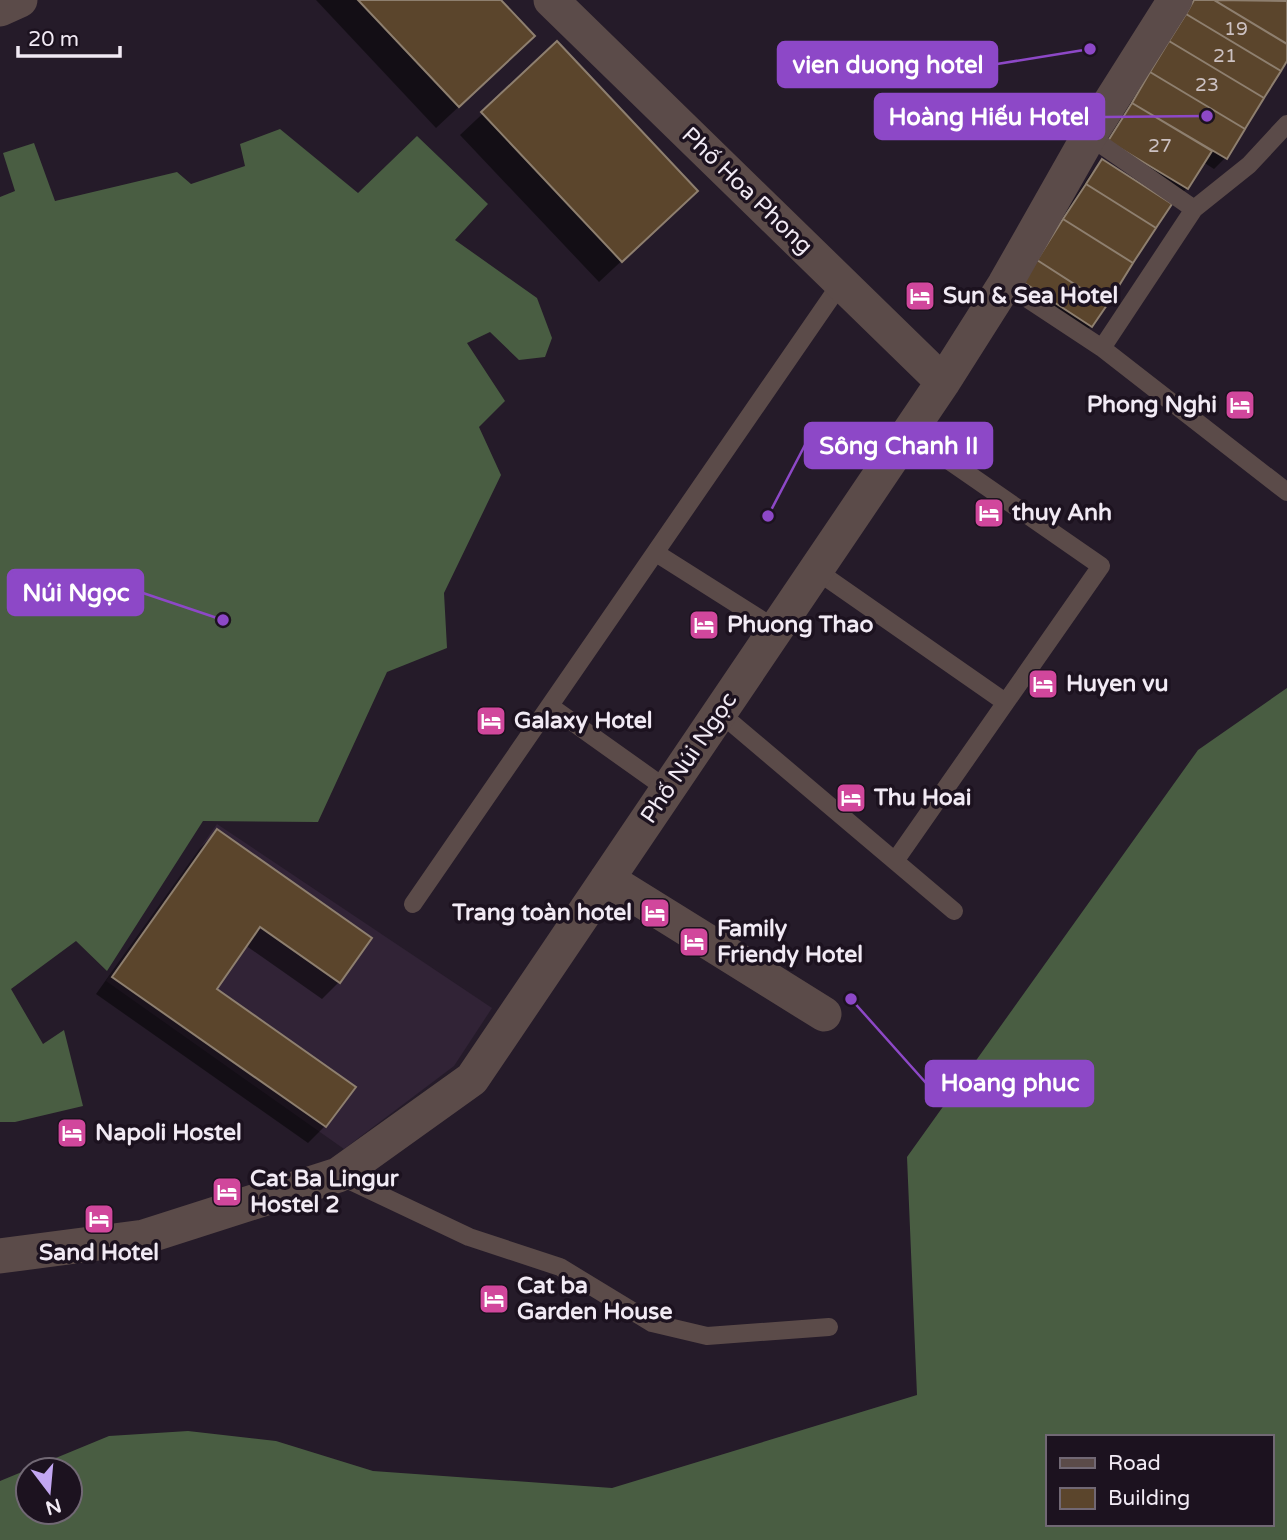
<svg xmlns="http://www.w3.org/2000/svg" width="1287" height="1540" font-family="'Varela Round',sans-serif">
	<style>
		.built { fill: #312336 }
		.forest { fill: #495d42; fill-rule: evenodd }
		.shadow { fill: #0007 }
		.building { fill: #5b452c; stroke: #8e7f6f; stroke-width: 2 }
		.lines { fill: none; stroke-linecap: round; stroke-linejoin: round }
		.service { stroke: #5b4b49; stroke-width: 18 }
		.minor { stroke: #5b4b49; stroke-width: 35 }
		.labels { text-anchor: middle; dominant-baseline: central; stroke-width: 7; stroke-linejoin: round; paint-order: stroke }
		.number-label { font-size: 19px; fill: #ccc1c2 }
		.street-label { font-size: 23px; fill: #f1eaf4; stroke: #1c121f }
		.poi-label { font-size: 23px; font-weight: bold; fill: #f1eaf4; stroke: #1c121f; text-anchor: start }
		.leader { fill: none; stroke: #8d48c7; stroke-width: 2.5 }
		.callout-dot { fill: #8d48c7; stroke: #1c121f; stroke-width: 2.5 }
		.callout { fill: #8d48c7; stroke: #8d48c7; stroke-width: 2.5 }
		.callout-label { font-size: 24px; text-anchor: middle; font-weight: bold; fill: #fff }
	</style>
	<rect width="100%" height="100%" fill="#251b29"/>
	<path class="built" d="M 217,824 L 492,1008 L 454,1066 L 344,1149 L 106,981 Z"/>
	<path class="forest" d="M 280,129 L 358,193 L 417,136 L 488,204 L 455,240 L 537,298 L 552,338 L 545,357 L 519,360 L 490,332 L 467,343 L 505,401 L 479,427 L 501,475 L 444,593 L 447,648 L 387,672 L 318,822 L 203,821 L 107,971 L 76,941 L 11,989 L 43,1044 L 64,1030 L 83,1106 L 15,1122 L 0,1122 L 0,197 L 15,191 L 3,153 L 34,143 L 55,201 L 177,172 L 191,184 L 245,166 L 240,144 Z
		M 1287,688 L 1287,1540 L 0,1540 L 0,1481 L 109,1436 L 188,1431 L 276,1441 L 373,1471 L 612,1488 L 917,1395 L 907,1157 L 1198,750 ZM 1047,1437 L 1271,1437 L 1271,1524 L 1047,1524 ZM 28,1470 L 70,1470 L 70,1512 L 28,1512 Z"/>
	<path class="shadow" d="M 316,0 L 499,0 L 511,58 L 436,128 Z
		M 1191,0 L 1287,0 L 1287,57 L 1225,158 L 1214,169 L 1203,162 L 1187,188 L 1176,199 L 1098,152 Z
		M 557,44 L 674,212 L 599,282 L 460,135 Z
		M 1102,162 L 1091,326 L 1080,337 L 1013,294 L 1091,173 Z
		M 217,831 L 339,982 L 322,999 L 245,945 L 214,989 L 325,1126 L 308,1143 L 96,994 L 200,848 Z"/>
	<path class="building" d="M 358,0 L 501,0 L 535,36 L 459,107 Z
		M 1194,0 L 1214,0 L 1287,44 L 1287,61 L 1281,71 L 1186,14 Z
		M 1214,0 L 1287,1 L 1287,44 Z
		M 1186,14 L 1281,71 L 1264,98 L 1169,41 Z
		M 557,41 L 698,191 L 622,262 L 481,112 Z
		M 1169,41 L 1264,98 L 1245,129 L 1150,72 Z
		M 1150,72 L 1245,129 L 1227,159 L 1132,103 Z
		M 1132,103 L 1212,151 L 1188,189 L 1108,141 Z
		M 1102,159 L 1172,204 L 1156,228 L 1086,184 Z
		M 1086,184 L 1156,228 L 1133,263 L 1063,219 Z
		M 1063,219 L 1133,263 L 1107,305 L 1037,260 Z
		M 1037,260 L 1107,305 L 1092,327 L 1023,282 Z
		M 217,829 L 372,938 L 340,983 L 260,927 L 217,989 L 356,1087 L 326,1127 L 112,977 Z"/>
	<g class="lines">
		<path class="service" d="M 1089,136 L 1194,209 L 1249,165 L 1287,124
			M 1005,284 L 1102,348 L 1287,492
			M 1102,348 L 1194,209
			M 656,553 L 776,629
			M 817,571 L 1005,702
			M 550,706 L 668,790
			M 720,713 L 954,911
			M 895,861 L 1101,566 L 909,433
			M 413,904 L 841,283
			M 338,1175 L 469,1237 L 560,1267 L 652,1323 L 707,1336 L 829,1327"/>
		<path class="minor" d="M 551,0 L 943,382
			M 0,9 L 20,0
			M 607,879 L 824,1014
			M 0,1256 L 144,1237 L 338,1175 L 472,1079 L 943,382 L 1005,284 L 1089,136 L 1175,0"/>
	</g>
	<defs>
		<g id="hotel-square" transform="scale(1.575)"><rect x="-9" y="-9" width="18" height="18" rx="4" fill="#d1479c" stroke="#1c121f"/><path d="M-6-4.5h1.5V1H6V5H4.5V3h-9V5H-6ZM-4 0a1.8 1.8 0 1 1 3.6 0ZM.5 0V-2.5h3Q6-2.5 6 0Z" fill="#fff"/></g>
	</defs>
	<g fill-rule="evenodd">
		<use href="#hotel-square" x="920" y="296"/>
		<use href="#hotel-square" x="1240" y="405"/>
		<use href="#hotel-square" x="989" y="513"/>
		<use href="#hotel-square" x="704" y="625"/>
		<use href="#hotel-square" x="1043" y="684"/>
		<use href="#hotel-square" x="491" y="721"/>
		<use href="#hotel-square" x="851" y="798"/>
		<use href="#hotel-square" x="655" y="913"/>
		<use href="#hotel-square" x="694" y="942"/>
		<use href="#hotel-square" x="72" y="1133"/>
		<use href="#hotel-square" x="227" y="1192"/>
		<use href="#hotel-square" x="99" y="1219"/>
		<use href="#hotel-square" x="494" y="1299"/>
	</g>
	<g class="labels">
		<g class="number-label">
			<text x="1236" y="29">19</text>
			<text x="1225" y="56">21</text>
			<text x="1207" y="85">23</text>
			<text x="1160" y="146">27</text>
		</g>
		<g class="street-label">
			<text transform="translate(747 191) rotate(44)">Phố Hoa Phong</text>
			<text transform="translate(689 758) rotate(-56)">Phố Núi Ngọc</text>
		</g>
		<g class="poi-label">
			<text x="943" y="296">Sun &amp; Sea Hotel</text>
			<text x="1217" y="405" text-anchor="end">Phong Nghi</text>
			<text x="1012" y="513">thuy Anh</text>
			<text x="727" y="625">Phuong Thao</text>
			<text x="1066" y="684">Huyen vu</text>
			<text x="514" y="721">Galaxy Hotel</text>
			<text x="874" y="798">Thu Hoai</text>
			<text x="632" y="913" text-anchor="end">Trang toàn hotel</text>
			<text x="717" y="929">Family<tspan x="717" dy="26">Friendy Hotel</tspan></text>
			<text x="95" y="1133">Napoli Hostel</text>
			<text x="250" y="1179">Cat Ba Lingur<tspan x="250" dy="26">Hostel 2</tspan></text>
			<text x="99" y="1253" text-anchor="middle">Sand Hotel</text>
			<text x="517" y="1286">Cat ba<tspan x="517" dy="26">Garden House</tspan></text>
		</g>
	</g>
	<path class="leader" d="M1090 49L997 64M1207 116L1104 117M768 516L805 445M223 620L143 593M851 999L926 1083"/>
	<g class="callout-dot">
		<circle cx="1090" cy="49" r="7"/>
		<circle cx="1207" cy="116" r="7"/>
		<circle cx="768" cy="516" r="7"/>
		<circle cx="223" cy="620" r="7"/>
		<circle cx="851" cy="999" r="7"/>
	</g>
	<g class="callout">
		<rect x="778" y="42" width="219" height="45" rx="7"/>
		<rect x="875" y="94" width="229" height="45" rx="7"/>
		<rect x="805" y="423" width="187" height="45" rx="7"/>
		<rect x="8" y="570" width="135" height="45" rx="7"/>
		<rect x="926" y="1061" width="167" height="45" rx="7"/>
	</g>
	<g class="callout-label">
		<text x="888" y="73">vien duong hotel</text>
		<text x="989" y="125">Hoàng Hiếu Hotel</text>
		<text x="899" y="454">Sông Chanh II</text>
		<text x="76" y="601">Núi Ngọc</text>
		<text x="1010" y="1091">Hoang phuc</text>
	</g>
	<rect x="1046" y="1435" width="228" height="91" fill="#1c121f" stroke="#716874" stroke-width="2"/>
	<rect x="1060" y="1458" width="35" height="10" fill="#5b4b49" stroke="#716874" stroke-width="2"/>
	<text x="1108" y="1470" font-size="21" fill="#f1eaf4">Road</text>
	<rect x="1060" y="1488" width="35" height="21" fill="#5b452c" stroke="#716874" stroke-width="2"/>
	<text x="1108" y="1505" font-size="21" fill="#f1eaf4">Building</text>
	<g transform="translate(49 1491) rotate(164)"><circle r="33" fill="#1c121f" stroke="#716874" stroke-width="2"/>
	<path d="M0-5L12 26L0 18L-12 26Z" fill="#c3a7f2"/>
	<text y="-10" font-size="19" font-weight="bold" text-anchor="middle" fill="#f1eaf4">N</text>
	</g>
	<path d="M18 46v10h102v-10" fill="none" stroke="#f1eaf4" stroke-width="3.5"/>
	<text x="28" y="46" font-size="21" fill="#f1eaf4" stroke="#1c121f" stroke-width="5" paint-order="stroke">20 m</text>
</svg>
